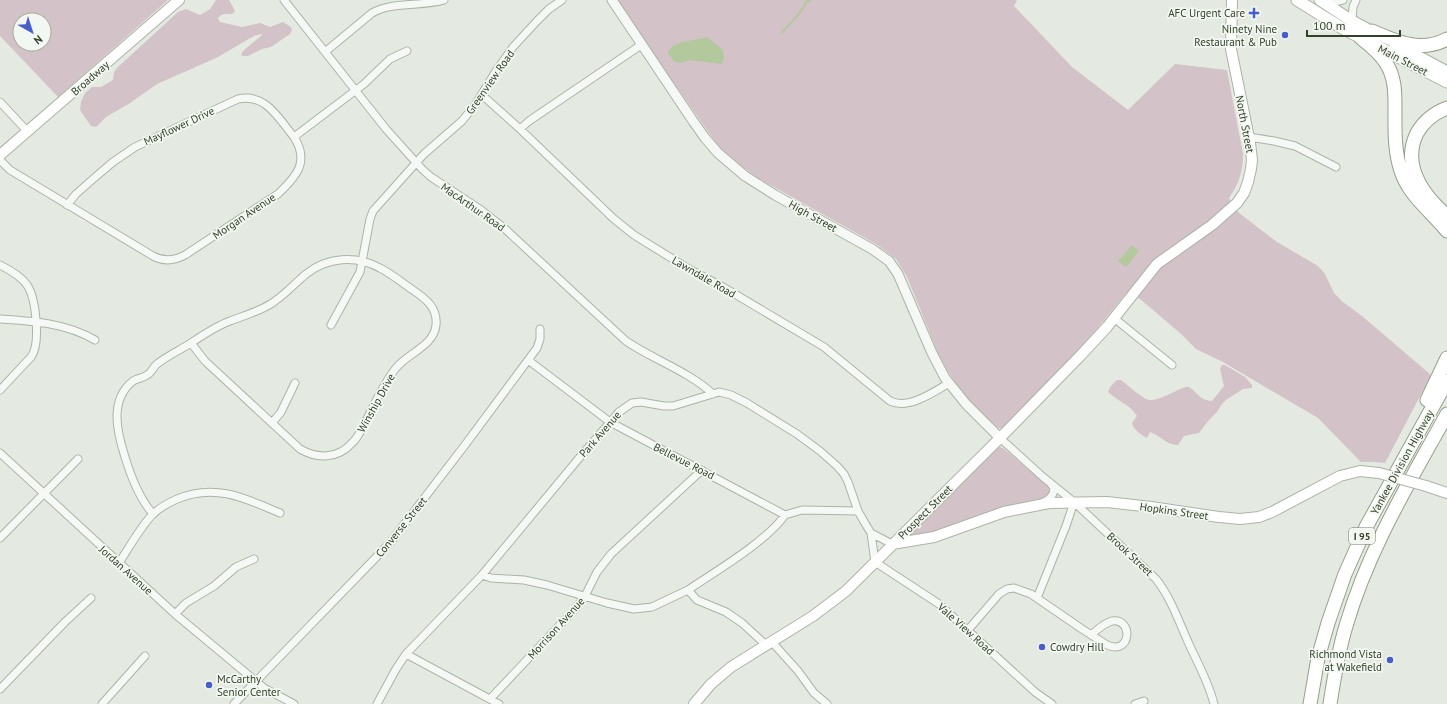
<svg xmlns="http://www.w3.org/2000/svg" width="1447" height="704" font-family="'PT Sans',sans-serif">
	<style>
		.green { fill: #d3c2c7; fill-rule: evenodd }
		.water { fill: #b3c99d }
		.lines { fill: none; stroke-linecap: round; stroke-linejoin: round }
		.stream { stroke: #b3c99d; stroke-width: 2 }
		.minor-casing { stroke: #abb4a6; stroke-width: 9 }
		.tertiary-casing { stroke: #abb4a6; stroke-width: 11 }
		.secondary-casing { stroke: #abb4a6; stroke-width: 12 }
		.primary-casing { stroke: #a9b5a0; stroke-width: 13 }
		.motorway-casing { stroke: #92a089; stroke-width: 15 }
		.minor { stroke: #f5f8f4; stroke-width: 7 }
		.tertiary { stroke: #f5f8f4; stroke-width: 9 }
		.secondary { stroke: #fff; stroke-width: 10 }
		.primary { stroke: #fff; stroke-width: 11 }
		.motorway { stroke: #fff; stroke-width: 13 }
		.secondary-bridge-casing { stroke: #abb4a6; stroke-width: 12; stroke-linecap: butt }
		.secondary-bridge { stroke: #fff; stroke-width: 10 }
		.poi-dot { fill: #485dcc; stroke: #f3f7f1; stroke-width: 1.5 }
		.labels { text-anchor: middle; dominant-baseline: central; stroke-width: 3.5; stroke-linejoin: round; paint-order: stroke }
		.shield { fill: #f3f7f1; stroke: #6c7866; stroke-width: 1 }
		.shield-label { font-size: 10px; font-weight: bold; fill: #32412a }
		.poi-label { font-size: 11px; fill: #32412a; stroke: #f3f7f1; text-anchor: end }
		.street-label { font-size: 11px; fill: #32412a; stroke: #f3f7f1 }
	</style>
	<rect width="100%" height="100%" fill="#e4eae1"/>
	<path class="green" d="M 0,0 L 168,0 L 58,97 L 0,36 ZM 20,20 L 44,20 L 44,44 L 20,44 Z
		M 216,0 L 229,0 L 235,11 L 232,14 C 226,14 221,13 218,18 L 220,22 L 242,27 L 260,23 L 270,27 L 283,22 L 291,27 L 292,30 L 290,34 L 271,47 L 262,49 L 248,56 L 243,56 L 241,55 L 243,51 L 262,35 L 261,34 L 254,36 L 216,58 L 157,84 L 130,103 L 106,117 L 96,127 L 91,126 L 80,110 L 81,102 L 85,93 L 92,87 L 101,87 L 113,80 L 114,72 L 118,67 L 178,12 L 186,9 L 200,15 L 210,9 Z
		M 618,0 L 1017,0 L 1014,6 L 1072,67 L 1128,110 L 1175,64 L 1227,70 L 1243,154 C 1243,171 1239,184 1229,198 L 1239,213 L 1277,242 L 1318,266 L 1325,274 L 1334,293 L 1343,302 L 1362,316 L 1431,375 L 1385,463 L 1374,462 L 1361,462 L 1318,418 L 1223,362 L 1196,349 L 1180,333 L 1140,299 L 1126,293 L 1084,345 L 1007,425 L 1003,428 L 998,428 L 966,398 L 947,370 L 938,353 L 907,277 L 896,259 L 876,244 L 758,178 L 729,157 L 718,146 L 709,133 L 657,59 Z
		M 1222,365 L 1225,365 L 1245,377 L 1252,385 L 1252,388 L 1243,389 L 1226,400 L 1222,404 L 1217,412 L 1209,420 L 1199,433 L 1184,436 L 1178,445 C 1166,445 1161,436 1150,432 L 1147,438 C 1141,435 1133,429 1132,423 L 1137,416 C 1130,404 1117,401 1108,392 L 1110,387 L 1117,380 L 1121,380 C 1128,385 1141,398 1149,400 C 1160,402 1183,385 1189,387 C 1197,392 1201,401 1212,401 L 1224,386 L 1220,369 Z
		M 1000,447 L 1003,448 L 1048,486 L 1050,491 L 1046,498 L 948,529 L 915,537 L 912,533 L 913,531 L 996,449 Z"/>
	<path class="water" d="M 707,37 L 723,50 L 724,59 L 722,64 L 689,60 L 681,63 L 675,62 L 668,54 C 669,40 697,41 707,37 Z
		M 1132,245 L 1139,251 L 1126,267 L 1118,261 Z"/>
	<g class="lines">
		<path class="stream" d="M 782,33 C 789,23 802,14 806,2 L 810,0"/>
		<g class="minor-casing">
			<path id="minor" d="M 284,0 L 386,129 L 422,169 L 431,177 L 481,210 L 504,228 L 626,341 C 654,360 688,371 713,394
				M 1325,4 L 1343,0
				M 1352,21 L 1353,7 L 1356,0
				M 325,52 L 372,13 C 393,1 421,7 444,0
				M 482,95 L 520,129 L 614,219 L 634,235 L 689,269 L 723,287 L 824,347 L 890,401 C 908,410 934,392 949,383
				M 0,102 L 28,132
				M 520,129 L 529,121 L 641,45
				M 1249,137 L 1274,141 L 1295,146 L 1336,167
				M 0,160 L 10,170 L 153,256 C 164,262 174,261 185,255 L 278,194 C 296,177 310,162 294,137 L 364,84 L 390,59 L 407,51
				M 67,205 L 76,194 L 93,179 L 113,162 L 135,147 L 238,99 C 266,93 278,118 294,137
				M 0,265 C 10,270 21,276 27,285 C 36,298 41,344 31,357 L 0,390
				M 1114,318 L 1172,365
				M 0,319 C 33,321 66,323 95,340
				M 331,325 L 360,272 L 370,219 L 373,211 L 424,154 L 462,121 L 475,105 L 496,71 L 513,47 L 537,21 L 549,9 L 562,0
				M 528,360 L 610,422 L 785,515 L 802,510 L 858,511
				M 272,423 L 281,412 L 295,383
				M 1000,438 L 1043,477 L 1074,502 L 1156,579 C 1171,598 1179,622 1189,644 C 1198,664 1209,683 1214,704
				M 0,453 L 175,614 L 264,688 L 294,704
				M 1042,503 C 1049,500 1054,496 1054,488 L 1051,484
				M 153,514 C 139,498 131,477 125,457 C 117,432 109,400 133,381 C 138,378 143,378 147,375 C 152,373 153,367 157,364 C 167,356 180,350 191,343 L 205,361 L 300,449 C 317,459 338,459 352,443 C 358,438 361,430 365,423 C 374,405 383,384 396,368 C 408,353 434,346 436,325 C 438,306 423,297 410,288 C 400,281 390,273 380,268 C 356,255 327,257 306,274 C 294,284 283,297 269,305 C 257,312 243,316 230,321 C 216,326 203,335 191,343
				M 871,533 L 875,562 L 939,604 L 1035,692 L 1052,704
				M 0,538 L 78,459
				M 119,563 C 129,548 139,529 152,515 C 159,508 168,503 177,499 C 215,483 245,498 280,513
				M 482,575 L 491,578 L 524,580 L 547,585 L 607,603 L 634,609 L 652,607 L 688,590 L 697,600 L 726,612 L 742,623 L 766,645
				M 688,590 C 716,571 766,542 785,515
				M 1037,598 L 1066,526 L 1074,502
				M 175,614 L 186,603 L 214,586 L 236,567 L 254,559
				M 968,630 L 999,594 L 1007,589 L 1014,588 L 1031,594 L 1082,629 L 1107,645 C 1131,656 1134,618 1112,621 C 1104,623 1097,630 1091,635
				M 772,642 L 798,671 L 814,693 L 827,704
				M 406,654 L 499,704
				M 0,689 L 65,622 L 91,598
				M 490,699 L 575,609 L 585,596 L 597,572 L 611,554 L 702,470
				M 102,704 L 145,656
				M 234,704 L 389,544 L 465,445 L 537,348 L 540,339 L 540,329
				M 377,704 L 396,669 L 406,654 L 482,575 L 580,457 L 619,412 L 632,403 L 641,402 L 664,406 L 673,406 L 719,392 L 731,395 L 747,403 L 797,434 L 820,451 L 837,466 L 844,474 L 848,482 L 858,511 L 866,525 L 871,533 L 892,544
				M 1135,704 L 1144,701"/>
		</g>
		<g class="tertiary-casing">
			<path id="tertiary" d="M 612,0 L 693,121 L 705,138 L 718,153 L 745,176 L 775,195 L 872,249 L 889,261 L 898,274 L 932,353 L 945,378 L 966,404 L 1000,438"/>
		</g>
		<g class="secondary-casing">
			<path id="secondary" d="M 0,155 L 179,0
				M 1426,486 L 1447,493
				M 892,544 L 934,537 L 1004,512 L 1049,503 L 1107,502 L 1151,507 L 1219,517 L 1240,519 L 1259,517 L 1272,512 L 1340,476 L 1360,471 L 1379,473
				M 694,704 L 711,684 L 731,667 L 813,616 L 846,591 L 1000,438 L 1082,354 L 1107,327 L 1157,264 L 1212,225 L 1237,203 L 1244,193 L 1248,182 L 1251,169 L 1252,160 L 1250,143 L 1231,49 L 1232,0"/>
		</g>
		<g class="primary-casing">
			<path id="primary" d="M 1297,0 L 1342,28 L 1447,82
				M 1320,0 L 1352,21 L 1378,35
				M 1395,44 L 1447,72"/>
		</g>
		<g class="motorway-casing">
			<path id="motorway" d="M 1372,31 C 1397,42 1421,53 1447,39
				M 1361,38 C 1370,45 1380,53 1386,63 C 1395,77 1395,92 1395,107 C 1395,129 1394,150 1401,171 C 1409,196 1431,211 1447,231
				M 1447,108 C 1434,113 1424,121 1417,133 C 1401,166 1423,195 1447,216
				M 1427,400 L 1447,358
				M 1310,704 L 1318,658 L 1328,623 L 1345,574 L 1366,527 L 1447,381
				M 1330,704 C 1334,678 1338,652 1346,626 C 1368,550 1409,483 1447,414"/>
		</g>
		<use href="#minor" class="minor"/>
		<use href="#tertiary" class="tertiary"/>
		<use href="#secondary" class="secondary"/>
		<use href="#primary" class="primary"/>
		<use href="#motorway" class="motorway"/>
		<g class="secondary-bridge-casing">
			<path id="secondary-bridge" d="M 1379,473 L 1426,486"/>
		</g>
		<use href="#secondary-bridge" class="secondary-bridge"/>
	</g>
	<g class="poi-dot">
		<path d="M1252 7h4v4h4v4h-4v4h-4v-4h-4v-4h4z"/>
		<circle cx="1285" cy="35" r="4"/>
		<circle cx="1042" cy="647" r="4"/>
		<circle cx="1390" cy="660" r="4"/>
		<circle cx="209" cy="685" r="4"/>
	</g>
	<g class="labels">
		<rect class="shield" x="1349" y="528" width="26" height="16" rx="3"/>
		<g class="shield-label">
			<text x="1362" y="536">I 95</text>
		</g>
		<g class="poi-label">
			<text x="1245" y="13">AFC Urgent Care</text>
			<text x="1277" y="29">Ninety Nine<tspan x="1277" dy="13">Restaurant &amp; Pub</tspan></text>
			<text x="1050" y="647" text-anchor="start">Cowdry Hill</text>
			<text x="1382" y="654">Richmond Vista<tspan x="1382" dy="13">at Wakefield</tspan></text>
			<text x="217" y="679" text-anchor="start">McCarthy<tspan x="217" dy="13">Senior Center</tspan></text>
		</g>
		<g class="street-label">
			<text transform="translate(1403 60) rotate(27)">Main Street</text>
			<text transform="translate(90 78) rotate(-41)">Broadway</text>
			<text transform="translate(490 82) rotate(-55)">Greenview Road</text>
			<text transform="translate(1245 124) rotate(79)">North Street</text>
			<text transform="translate(179 126) rotate(-25)">Mayflower Drive</text>
			<text transform="translate(473 207) rotate(35)">MacArthur Road</text>
			<text transform="translate(244 216) rotate(-34)">Morgan Avenue</text>
			<text transform="translate(813 216) rotate(29)">High Street</text>
			<text transform="translate(704 277) rotate(30)">Lawndale Road</text>
			<text transform="translate(376 403) rotate(-61)">Winship Drive</text>
			<text transform="translate(600 434) rotate(-49)">Park Avenue</text>
			<text transform="translate(684 461) rotate(27)">Bellevue Road</text>
			<text transform="translate(1402 462) rotate(-61)">Yankee Division Highway</text>
			<text transform="translate(1174 511) rotate(8)">Hopkins Street</text>
			<text transform="translate(925 512) rotate(-45)">Prospect Street</text>
			<text transform="translate(401 527) rotate(-51)">Converse Street</text>
			<text transform="translate(1130 554) rotate(43)">Brook Street</text>
			<text transform="translate(126 570) rotate(42)">Jordan Avenue</text>
			<text transform="translate(556 628) rotate(-48)">Morrison Avenue</text>
			<text transform="translate(966 629) rotate(42)">Vale View Road</text>
		</g>
	</g>
	<g transform="translate(32 32) rotate(141)"><circle r="19" fill="#f3f7f1" stroke="#a6aea1"/>
	<path d="M0-3L7 15L0 10L-7 15Z" fill="#485dcc"/>
	<text y="-6" font-size="11" font-weight="bold" text-anchor="middle" fill="#32412a">N</text>
	</g>
	<path d="M1307 30v6h93v-6" fill="none" stroke="#32412a" stroke-width="2"/>
	<text x="1313" y="30" font-size="12" fill="#32412a" stroke="#f3f7f1" stroke-width="3" paint-order="stroke">100 m</text>
</svg>
